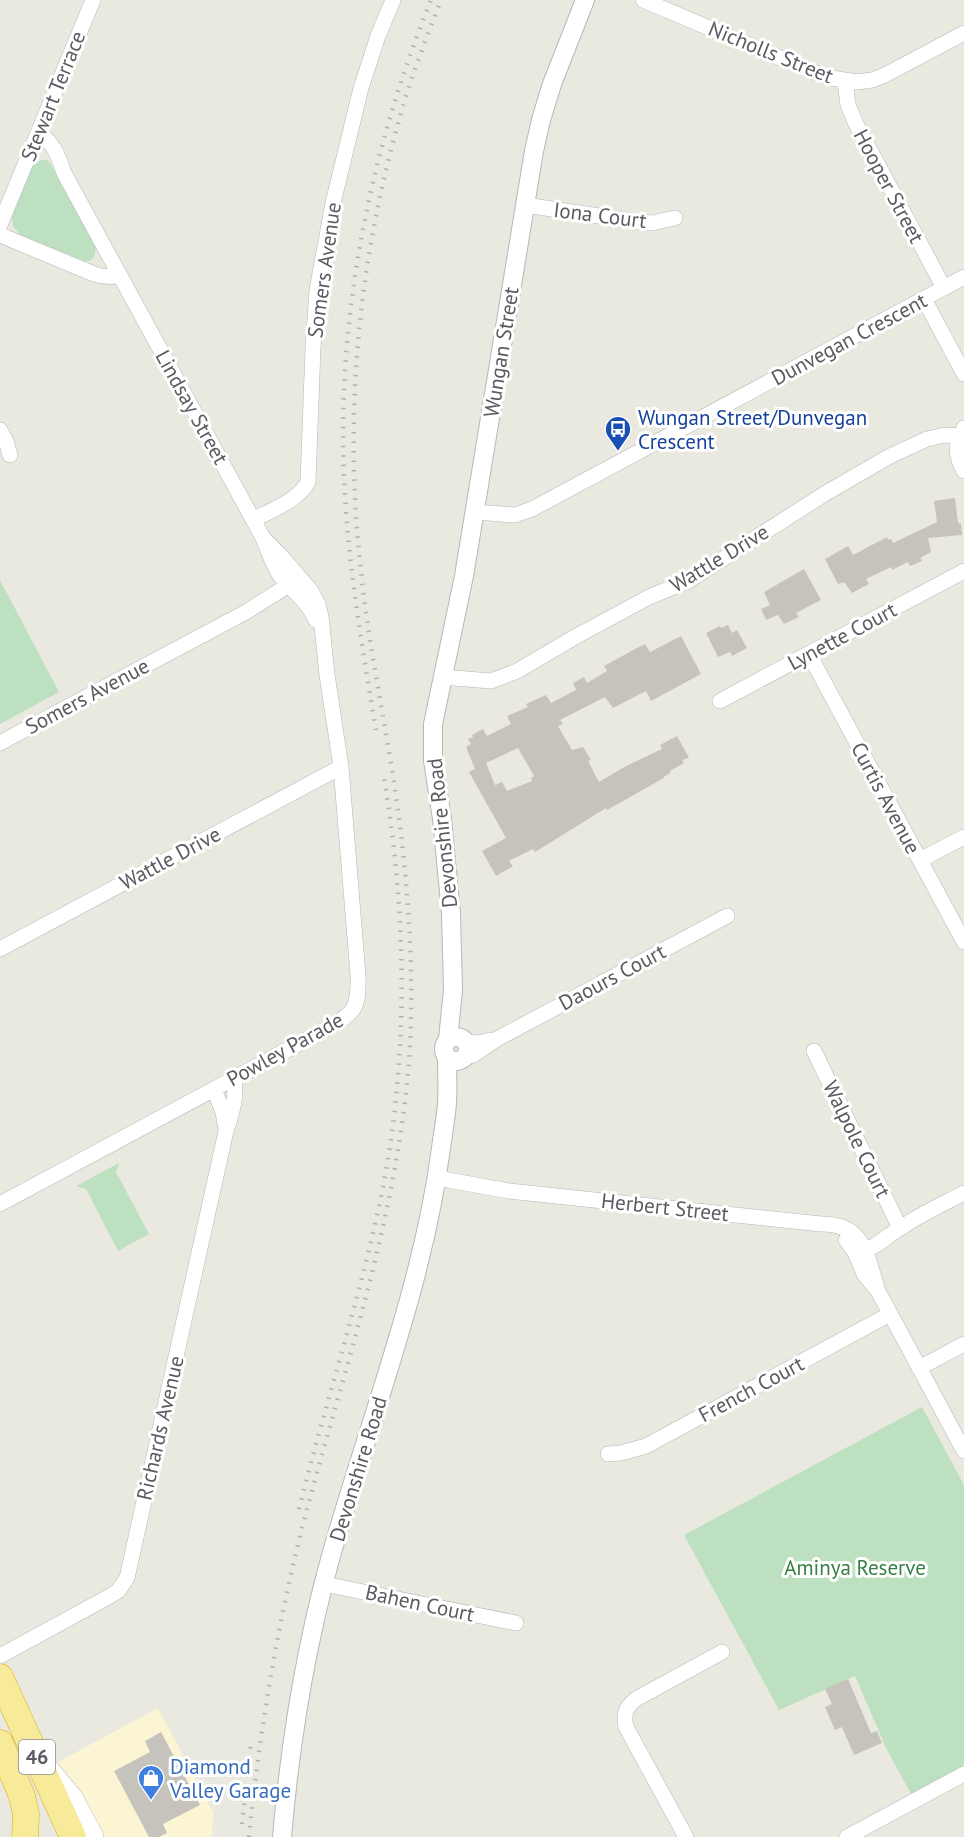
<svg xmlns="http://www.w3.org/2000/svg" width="964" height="1837" font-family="'PT Sans',sans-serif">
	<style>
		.commercial { fill: #fbf5d4 }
		.green { fill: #bde1c0 }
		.building { fill: #c6c3bd; fill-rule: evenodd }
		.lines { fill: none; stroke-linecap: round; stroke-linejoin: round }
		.minor-casing { stroke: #b5b7bc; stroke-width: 16 }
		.tertiary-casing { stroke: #b5b7bc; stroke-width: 20 }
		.secondary-casing { stroke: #b5b8be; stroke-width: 22 }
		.trunk-casing { stroke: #dbac0f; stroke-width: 27 }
		.minor { stroke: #fff; stroke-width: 15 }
		.tertiary { stroke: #fff; stroke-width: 18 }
		.secondary { stroke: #fff; stroke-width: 21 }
		.trunk { stroke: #f7ea99; stroke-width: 26 }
		.rail { stroke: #b0b1b1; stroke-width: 4.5; stroke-dasharray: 1.5 8; stroke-linecap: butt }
		.labels { text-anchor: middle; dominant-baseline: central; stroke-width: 6; stroke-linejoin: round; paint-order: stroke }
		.shield { fill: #fff; stroke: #8a8c90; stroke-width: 1.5 }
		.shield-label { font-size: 20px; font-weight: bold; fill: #585b60 }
		.street-label { font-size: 21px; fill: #585b60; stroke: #fff }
		.transit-label { font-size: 21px; fill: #164399; stroke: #fff; text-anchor: start }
		.park-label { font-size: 21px; fill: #397e42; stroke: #fff }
		.shop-label { font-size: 21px; fill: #366cbe; stroke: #fff; text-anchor: start }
	</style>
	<rect width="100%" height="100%" fill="#eae9df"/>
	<path class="commercial" d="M 158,1708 L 213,1812 L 212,1837 L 100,1837 L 58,1762 Z"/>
	<path class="green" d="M 41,160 L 47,160 L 50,163 L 96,247 L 94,257 L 90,261 L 84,261 L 20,235 L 13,226 L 12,216 L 33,164 Z
		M 0,580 L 59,692 L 0,724 Z
		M 119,1163 L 116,1172 L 149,1234 L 118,1251 L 86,1189 L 76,1186 Z
		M 922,1407 L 964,1485 L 964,1765 L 911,1794 L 887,1750 L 855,1676 L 779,1710 L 684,1535 Z"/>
	<path class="building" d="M 955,498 L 958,523 L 961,524 L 962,535 L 928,538 L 931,552 L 920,558 L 922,561 L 910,566 L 908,562 L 892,570 L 891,567 L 866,579 L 869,584 L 852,593 L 844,582 L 838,584 L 825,559 L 848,546 L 853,555 L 887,537 L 888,540 L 891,539 L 893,543 L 937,522 L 934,501 Z
		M 804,569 L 821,600 L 796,613 L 799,617 L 784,624 L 778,615 L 766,620 L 761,609 L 770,605 L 764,592 Z
		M 728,625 L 732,633 L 737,630 L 747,648 L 732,656 L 730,652 L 718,657 L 706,633 L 720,626 L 721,628 Z
		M 681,636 L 701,674 L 651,701 L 646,691 L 613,708 L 605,697 L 560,720 L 563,724 L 558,726 L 572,750 L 583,747 L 591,760 L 588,761 L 599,782 L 626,766 L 662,749 L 660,745 L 677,736 L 689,758 L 682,760 L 684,763 L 670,771 L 670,773 L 664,777 L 664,778 L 607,810 L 606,808 L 535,852 L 533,849 L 509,861 L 513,866 L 496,876 L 482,851 L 506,838 L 469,772 L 475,769 L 466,747 L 471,744 L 468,739 L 473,737 L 472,735 L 483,729 L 487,736 L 511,724 L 507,716 L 528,707 L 526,704 L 546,695 L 551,703 L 576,690 L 573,683 L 584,677 L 587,683 L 607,671 L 604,666 L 635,649 L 645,644 L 650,652 ZM 518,748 L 534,776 L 531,778 L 532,781 L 507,791 L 502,782 L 495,785 L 486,763 Z
		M 848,1679 L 871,1733 L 877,1731 L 882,1743 L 854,1755 L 842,1727 L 835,1730 L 825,1707 L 832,1704 L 825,1689 Z
		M 161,1732 L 200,1805 L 163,1824 L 167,1833 L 159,1837 L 149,1837 L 114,1771 L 150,1752 L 145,1741 Z"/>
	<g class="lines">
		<g class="minor-casing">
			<path id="minor" d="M 643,0 L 811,71 L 831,78 L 857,82 L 872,80 L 883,76 L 964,33
				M 845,81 L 848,105 L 856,124 L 944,288
				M 38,133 C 54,143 58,155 64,173 L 263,538 C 268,550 272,563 279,574 C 292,591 306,599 316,620
				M 525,205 L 639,222 L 652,223 L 675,218
				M 0,225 L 93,0
				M 0,235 L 94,274 C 103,277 110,278 120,275
				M 924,299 L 964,374
				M 964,428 C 955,444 955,455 964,471
				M 0,430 L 6,441 L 10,455
				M 475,512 L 515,515 L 532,509 L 964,277
				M 253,520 C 271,510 298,501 308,482 L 313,348 L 317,290 L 333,203 L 361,88 L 378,36 L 393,0
				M 809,654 L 964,942
				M 442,677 L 491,681 L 517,671 L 575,637 L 649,597 L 688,581 L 826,493 L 890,456 L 927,439 L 945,435 L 960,436
				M 720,701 L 964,571
				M 0,743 L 246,612 L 295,581
				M 920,860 L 964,837
				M 0,949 L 341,767
				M 466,1042 L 478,1043 L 491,1040
				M 814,1051 L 900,1228
				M 466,1056 L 473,1055 L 497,1039 L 727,916
				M 214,1089 L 223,1112 L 226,1129
				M 437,1178 L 509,1191 L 821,1224 C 865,1223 867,1257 878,1291
				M 0,1204 L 326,1029 C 355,1012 359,1010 358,975 L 341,767 L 327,675 L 321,616 L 318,604 L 311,591 L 281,556 L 263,538
				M 846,1240 L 855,1252 L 864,1274 L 878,1291 L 964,1451
				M 857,1252 C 876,1249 886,1236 902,1227 C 921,1214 943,1204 964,1193
				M 919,1368 L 964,1344
				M 608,1454 L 621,1453 L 646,1446 L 890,1314
				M 324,1584 L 516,1623
				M 0,1656 L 110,1596 L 118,1591 L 127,1578 L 226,1131 C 232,1113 237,1097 234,1078
				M 686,1837 L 626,1727 C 623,1714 626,1707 636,1699 L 722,1652
				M 847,1837 L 964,1774"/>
		</g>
		<g class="tertiary-casing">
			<path id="tertiary" d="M444 1049a12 12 0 1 1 24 0a12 12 0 1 1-24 0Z
				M 448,1039 L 453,990 L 451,913 L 442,819 L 433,760 L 433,724 L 464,576 L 534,151 L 541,120 L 552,84 L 585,0
				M 282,1837 C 291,1732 309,1626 340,1525 C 377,1400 424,1278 441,1148 C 443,1133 446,1118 447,1103 C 448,1088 447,1073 447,1058"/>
		</g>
		<g class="secondary-casing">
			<path id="secondary" d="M 45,1765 L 73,1799 L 93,1837"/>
		</g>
		<g class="trunk-casing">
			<path id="trunk" d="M 0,1677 L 73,1837
				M 0,1743 L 22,1796 L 26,1814 L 25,1837"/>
		</g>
		<use href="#minor" class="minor"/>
		<use href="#tertiary" class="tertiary"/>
		<use href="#secondary" class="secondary"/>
		<use href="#trunk" class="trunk"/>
		<path class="rail" d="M 376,730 C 362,647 348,564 344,478 C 337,315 370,151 431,0
			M 299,1509 C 325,1404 359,1303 381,1197 C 409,1059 407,916 384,778
			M 242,1824 L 251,1741
			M 249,1837 C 260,1728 278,1620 306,1513 C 347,1359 400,1207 410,1047 C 414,965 408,884 397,803 C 386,725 369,649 361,571 C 344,421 357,270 398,124 C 409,82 425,41 441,0"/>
	</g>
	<defs>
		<g id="bus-pin" transform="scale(1.35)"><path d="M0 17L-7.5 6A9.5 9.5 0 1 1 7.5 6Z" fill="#1a4fb4" stroke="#fff"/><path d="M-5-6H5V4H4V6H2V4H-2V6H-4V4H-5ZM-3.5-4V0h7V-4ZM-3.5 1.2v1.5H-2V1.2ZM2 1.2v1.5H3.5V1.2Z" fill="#fff"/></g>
		<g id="shop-pin" transform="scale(1.35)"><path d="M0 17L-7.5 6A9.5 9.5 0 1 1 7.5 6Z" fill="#3f7fe0" stroke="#fff"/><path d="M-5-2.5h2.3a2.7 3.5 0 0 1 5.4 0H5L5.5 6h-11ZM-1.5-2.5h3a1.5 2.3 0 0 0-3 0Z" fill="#fff"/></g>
	</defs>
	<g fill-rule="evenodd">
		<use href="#bus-pin" x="618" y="429"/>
		<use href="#shop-pin" x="151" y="1778"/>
	</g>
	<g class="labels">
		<rect class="shield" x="19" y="1740" width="36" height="34" rx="4.5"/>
		<g class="shield-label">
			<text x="37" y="1757">46</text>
		</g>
		<g class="street-label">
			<text transform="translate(771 52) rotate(22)">Nicholls Street</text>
			<text transform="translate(53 96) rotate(-68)">Stewart Terrace</text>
			<text transform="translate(889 186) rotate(62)">Hooper Street</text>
			<text transform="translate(600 215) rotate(7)">Iona Court</text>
			<text transform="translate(324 270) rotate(-82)">Somers Avenue</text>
			<text transform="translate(849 339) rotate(-28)">Dunvegan Crescent</text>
			<text transform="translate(501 352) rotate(-81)">Wungan Street</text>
			<text transform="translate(192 407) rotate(61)">Lindsay Street</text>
			<text transform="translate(719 558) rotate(-31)">Wattle Drive</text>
			<text transform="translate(842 636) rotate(-28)">Lynette Court</text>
			<text transform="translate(87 696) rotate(-28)">Somers Avenue</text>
			<text transform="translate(886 798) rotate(62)">Curtis Avenue</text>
			<text transform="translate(442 833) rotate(-96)">Devonshire Road</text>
			<text transform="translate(170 858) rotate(-28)">Wattle Drive</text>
			<text transform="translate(612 977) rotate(-28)">Daours Court</text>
			<text transform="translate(285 1049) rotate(-29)">Powley Parade</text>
			<text transform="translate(857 1139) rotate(64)">Walpole Court</text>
			<text transform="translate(665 1207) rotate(6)">Herbert Street</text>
			<text transform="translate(751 1389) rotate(-28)">French Court</text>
			<text transform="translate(160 1428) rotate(-77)">Richards Avenue</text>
			<text transform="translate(358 1469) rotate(-73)">Devonshire Road</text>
			<text transform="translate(420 1603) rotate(12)">Bahen Court</text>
		</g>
		<g class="transit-label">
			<text x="638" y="417">Wungan Street/Dunvegan<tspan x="638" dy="24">Crescent</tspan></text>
		</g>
		<g class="park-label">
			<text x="855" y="1567">Aminya Reserve</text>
		</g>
		<g class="shop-label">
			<text x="170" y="1766">Diamond<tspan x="170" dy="24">Valley Garage</tspan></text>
		</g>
	</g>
</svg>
